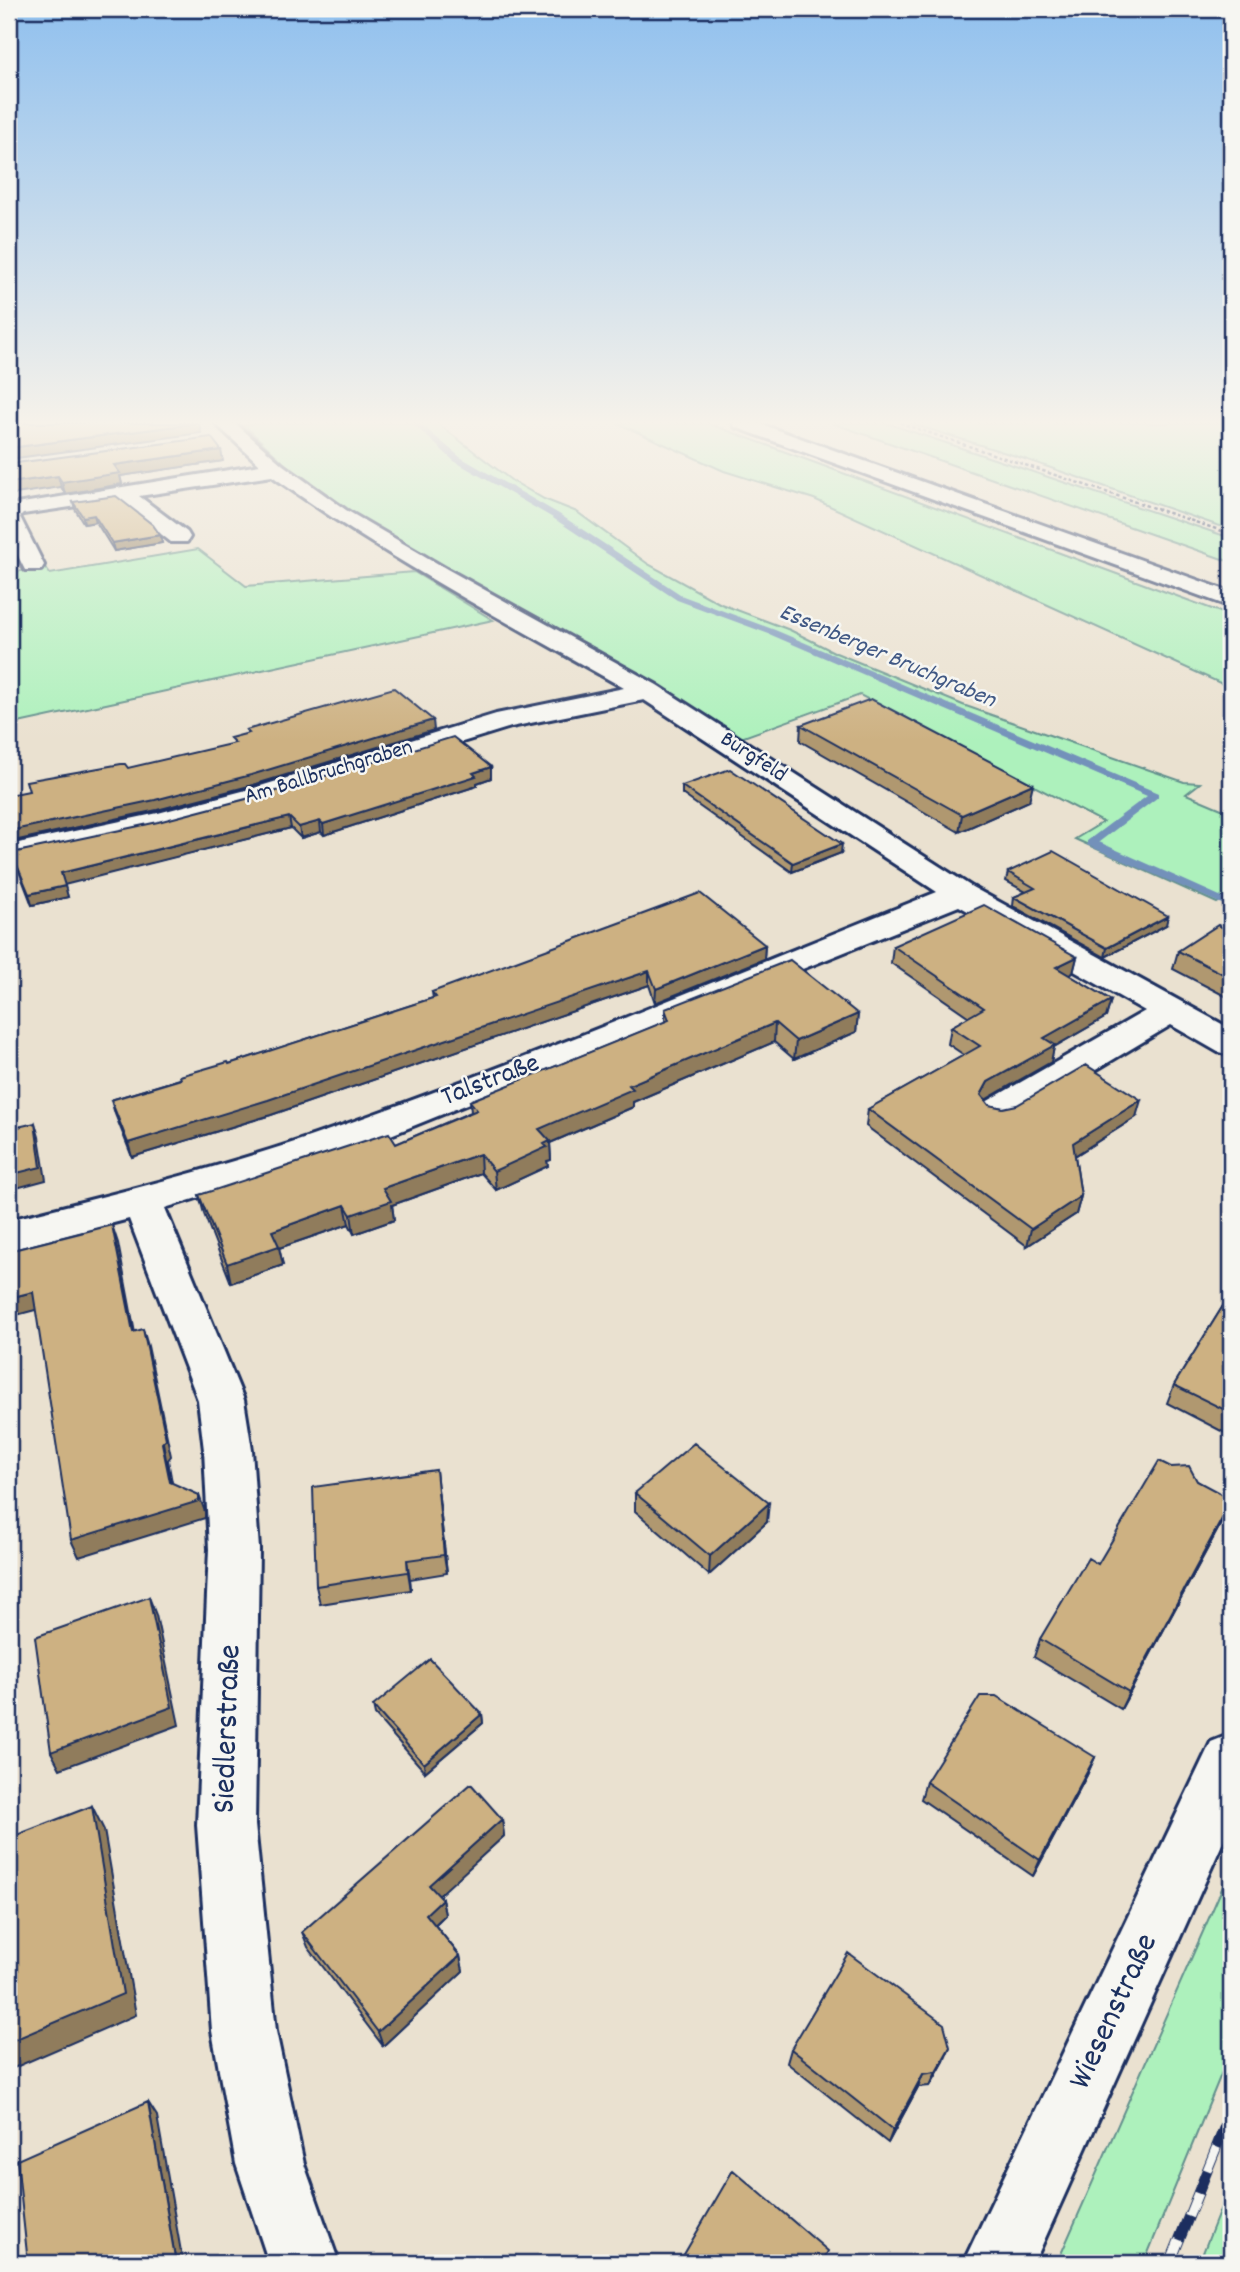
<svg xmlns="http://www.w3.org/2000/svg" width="1240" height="2272" font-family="Dekko,sans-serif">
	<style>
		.green { fill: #adf1bc; stroke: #64908d; stroke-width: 2 }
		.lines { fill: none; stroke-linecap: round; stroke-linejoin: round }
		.stream { fill: #7391ba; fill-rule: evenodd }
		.minor-casing { stroke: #1b2f5e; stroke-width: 6 }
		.highway-casing { stroke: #1b2f5e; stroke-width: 6 }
		.path { stroke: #1b2f5e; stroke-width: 2.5; stroke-dasharray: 3.5 2.5; stroke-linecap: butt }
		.minor { fill: #f6f6f2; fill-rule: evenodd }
		.highway { fill: #f6f6f2; fill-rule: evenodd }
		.rail-casing { stroke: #1b2f5e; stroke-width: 11 }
		.rail { stroke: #f6f6f2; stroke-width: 9; stroke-dasharray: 25; stroke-linecap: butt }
		.wall { fill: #b09870; stroke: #1b2f5e; stroke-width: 2 }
		.shaded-wall { fill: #907c5b; stroke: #1b2f5e; stroke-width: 2 }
		.building { fill: #cdb182; stroke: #1b2f5e; stroke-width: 2 }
		.labels { text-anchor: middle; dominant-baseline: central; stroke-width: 5; stroke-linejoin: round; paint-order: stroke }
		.far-street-label { font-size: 23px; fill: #1b2f5e; stroke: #f6f6f2 }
		.far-water-label { font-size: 24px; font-style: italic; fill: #405884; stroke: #f6f6f2 }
		.street-label { font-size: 28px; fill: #1b2f5e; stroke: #f6f6f2 }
		.near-street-label { font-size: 33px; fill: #1b2f5e; stroke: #f6f6f2 }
	</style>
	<rect width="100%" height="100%" fill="#eae1d0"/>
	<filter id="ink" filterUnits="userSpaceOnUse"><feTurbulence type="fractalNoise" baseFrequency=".0143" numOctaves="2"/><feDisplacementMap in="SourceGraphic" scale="14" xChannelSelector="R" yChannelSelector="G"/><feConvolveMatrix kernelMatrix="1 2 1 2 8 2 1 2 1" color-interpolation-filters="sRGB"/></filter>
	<g filter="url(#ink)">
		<path class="green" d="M 258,423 L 437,423 L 511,480 L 544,499 L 577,512 L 648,564 L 721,604 L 790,630 L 836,653 L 963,705 L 1184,782 L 1200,783 L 1186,794 L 1231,813 L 1231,893 L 1217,903 L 1075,839 L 1103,822 L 860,695 L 741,738 L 626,667 L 444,566 L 350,511 L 286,465 L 244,425 Z
			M 617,423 L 707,423 L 1231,616 L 1231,688 L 814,499 L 724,471 Z
			M 832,423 L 886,423 L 1231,538 L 1231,562 Z
			M 909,423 L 1231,423 L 1231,530 L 1019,457 Z
			M 198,549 L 246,586 L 414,572 L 493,620 L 9,725 L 9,573 L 45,567 L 50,574 Z
			M 1231,1868 L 1231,2050 L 1144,2263 L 1057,2263 Z
			M 1231,2182 L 1231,2263 L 1199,2263 Z"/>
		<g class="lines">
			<path class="stream" d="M 412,423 L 419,423 L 460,457 L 559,514 L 683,596 L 775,630 L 1158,793 L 1158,797 L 1099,842 L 1231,901 L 1231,908 L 1087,845 L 1087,841 L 1147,796 L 769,634 L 677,600 L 553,518 L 454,461 Z"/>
			<g class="minor-casing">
				<path id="minor" d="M 215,423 L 235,423 L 283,465 L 346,510 L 447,569 L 657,685 L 972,887 L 1231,1029 L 1231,1055 L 1218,1052 L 1171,1025 L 1012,1120 L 999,1123 L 986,1120 L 980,1111 L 986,1102 L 1145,1011 L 959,906 L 361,1147 L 165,1208 L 244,1400 L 252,1450 L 259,1549 L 255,1825 L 276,2031 L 304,2164 L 339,2263 L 269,2263 L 236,2164 L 212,2031 L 197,1825 L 209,1549 L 204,1450 L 198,1400 L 129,1219 L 9,1250 L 9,1220 C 118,1193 229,1166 335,1128 C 538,1056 737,972 937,892 L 644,700 L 511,727 L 274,800 L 160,830 L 9,863 L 9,845 L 158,813 L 254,788 L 496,714 L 624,688 C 505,621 383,556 272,476 L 139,496 L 187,532 L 190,537 L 187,542 L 171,542 L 118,500 L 23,514 L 20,517 L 44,565 L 41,570 L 25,570 L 9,538 L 10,505 L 260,465 Z
					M 1231,1734 L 1231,1824 L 1034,2263 L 963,2263 L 1211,1742 Z"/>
			</g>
			<g class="highway-casing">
				<path id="highway" d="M 733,423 L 758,423 L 1231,592 L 1231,607 L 735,427 Z"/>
			</g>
			<path class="path" d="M 900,423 L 1231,534"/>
			<use href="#minor" class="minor"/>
			<use href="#highway" class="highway"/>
			<g class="rail-casing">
				<path id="rail" d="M 1170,2263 L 1231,2111"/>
			</g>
			<use href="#rail" class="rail"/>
		</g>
		<path class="wall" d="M 223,461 L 120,476 L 122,484 L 65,494 L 61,487 L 9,464 Z
			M 73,502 L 160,535 L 162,543 L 114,551 L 96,522 L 84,524 L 75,509 Z
			M 801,725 L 1029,801 L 959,832 L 800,741 Z
			M 491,767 L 491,778 L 477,783 L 477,786 L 324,835 L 321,832 L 301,838 L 291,828 L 64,884 L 68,897 L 32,905 L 12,853 Z
			M 682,786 L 841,853 L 792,872 L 682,794 Z
			M 1008,872 L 1166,925 L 1105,957 L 1013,906 L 1014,897 L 1026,892 L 1006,881 Z
			M 1231,932 L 1231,999 L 1173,969 L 1178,951 Z
			M 765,945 L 764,959 L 655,1003 L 649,985 L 271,1115 L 132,1157 L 115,1114 L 111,1100 L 229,1064 L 433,998 L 432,992 Z
			M 893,946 L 1077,957 L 1073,973 L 1069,975 L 1111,1000 L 1106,1017 L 1054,1047 L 1051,1062 L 985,1100 L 989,1105 L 1003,1108 L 1136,1117 L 1075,1156 L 1081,1196 L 1076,1214 L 1027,1246 L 866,1126 L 868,1109 L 964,1055 L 948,1044 L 951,1027 L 969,1017 L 891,963 Z
			M 665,1009 L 858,1014 L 856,1032 L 794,1059 L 774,1042 L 633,1102 L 633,1107 L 550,1143 L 551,1160 L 547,1161 L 548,1166 L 496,1190 L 481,1173 L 392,1205 L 394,1220 L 354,1234 L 349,1224 L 279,1248 L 283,1265 L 231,1283 L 204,1214 L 199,1195 L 396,1144 L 471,1112 L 470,1101 L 665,1022 Z
			M 1231,1282 L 1231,1436 L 1167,1403 L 1174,1385 L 1226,1301 L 1225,1299 Z
			M 1197,1481 L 1231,1502 L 1224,1518 L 1121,1709 L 1034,1657 L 1040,1639 L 1098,1564 Z
			M 438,1489 L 447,1573 L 410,1579 L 411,1590 L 320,1604 L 316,1586 Z
			M 635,1493 L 767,1522 L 709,1575 L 635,1511 Z
			M 373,1706 L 482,1714 L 483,1723 L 425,1772 L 375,1715 Z
			M 1095,1757 L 1087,1775 L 1033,1876 L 921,1799 L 926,1782 Z
			M 502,1819 L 504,1836 L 438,1895 L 442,1899 L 445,1915 L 435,1925 L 460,1956 L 463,1971 L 383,2046 L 308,1947 L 302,1932 Z
			M 791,2049 L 944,2061 L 930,2086 L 918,2087 L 888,2143 L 787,2063 Z"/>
		<path class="shaded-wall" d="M 199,423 L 201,433 L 9,459 L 9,448 Z
			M 221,450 L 223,461 L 120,476 L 122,484 L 65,494 L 62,482 L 114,465 Z
			M 58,476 L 61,487 L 9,495 L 9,483 Z
			M 94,515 L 96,522 L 84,524 L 83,517 Z
			M 160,535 L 162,543 L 114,551 L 112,543 Z
			M 9,548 L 13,560 L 9,561 Z
			M 433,720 L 434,730 L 253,785 L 157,810 L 9,842 L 9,831 Z
			M 491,767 L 491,778 L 477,783 L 477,786 L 324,835 L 323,824 Z
			M 1033,784 L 1029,801 L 959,832 L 962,815 Z
			M 289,817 L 291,828 L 64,885 L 61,873 Z
			M 320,821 L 321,832 L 301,838 L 299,827 Z
			M 842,844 L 841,853 L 792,872 L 793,863 Z
			M 65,886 L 68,897 L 32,905 L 29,894 Z
			M 1168,916 L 1166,925 L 1105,957 L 1107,948 Z
			M 765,945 L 764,959 L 655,1003 L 656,989 Z
			M 1077,957 L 1073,973 L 1052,984 L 1056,967 Z
			M 649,971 L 649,985 L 271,1115 L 132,1157 L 128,1143 Z
			M 1111,1000 L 1106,1017 L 1054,1047 L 1051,1062 L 985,1100 L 981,1095 L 988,1082 L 1044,1038 Z
			M 858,1014 L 856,1032 L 794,1059 L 796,1041 Z
			M 775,1023 L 774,1042 L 633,1102 L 633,1107 L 550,1143 L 551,1160 L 547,1161 L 548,1166 L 496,1190 L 494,1171 L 539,1129 L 629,1085 Z
			M 1141,1100 L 1136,1117 L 1068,1160 L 1073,1143 Z
			M 35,1123 L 39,1137 L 46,1180 L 9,1190 L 9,1175 Z
			M 480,1154 L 481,1173 L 392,1205 L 394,1220 L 354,1234 L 351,1215 L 383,1188 Z
			M 1081,1196 L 1076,1214 L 1027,1246 L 1031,1229 Z
			M 345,1205 L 349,1224 L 279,1248 L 283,1265 L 231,1283 L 227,1264 L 272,1231 Z
			M 112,1225 L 118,1243 L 138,1349 L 133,1332 Z
			M 33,1292 L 39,1309 L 9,1317 L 9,1298 Z
			M 143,1329 L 148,1346 L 171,1456 L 168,1460 L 175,1499 L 170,1482 Z
			M 436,1470 L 438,1489 L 447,1573 L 444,1555 Z
			M 199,1495 L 205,1512 L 205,1518 L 79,1557 L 71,1540 Z
			M 1231,1502 L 1224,1518 L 1121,1709 L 1129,1692 Z
			M 769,1503 L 767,1522 L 709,1575 L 710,1556 Z
			M 407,1560 L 410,1579 L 411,1590 L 408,1572 Z
			M 149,1597 L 156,1615 L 179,1725 L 60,1769 L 51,1752 Z
			M 482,1714 L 483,1723 L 425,1772 L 424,1764 Z
			M 1095,1757 L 1087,1775 L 1033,1876 L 1040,1860 Z
			M 92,1806 L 104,1830 L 136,2015 L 9,2070 L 9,2042 Z
			M 502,1819 L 504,1836 L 433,1901 L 429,1885 Z
			M 442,1899 L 445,1915 L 429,1930 L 426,1914 Z
			M 460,1956 L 463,1971 L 383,2046 L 378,2032 Z
			M 950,2047 L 944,2061 L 930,2086 L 936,2072 Z
			M 923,2074 L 918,2087 L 888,2143 L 893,2130 Z
			M 148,2102 L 157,2116 L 183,2263 L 176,2263 Z"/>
		<path class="building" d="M 9,423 L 199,423 L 9,448 Z
			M 211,437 L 221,450 L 114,465 L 120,473 L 62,482 L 58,476 L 9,483 L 9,464 Z
			M 116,496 L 153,525 L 160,535 L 112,543 L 94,515 L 83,517 L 73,502 Z
			M 394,688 L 433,720 L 251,775 L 155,800 L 9,831 L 9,795 L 29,791 L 26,781 L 121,764 L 125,764 L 128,768 L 235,743 L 230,738 L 249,733 L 246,730 Z
			M 871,699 L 1033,784 L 962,815 L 801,725 Z
			M 453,737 L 491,767 L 473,773 L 476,776 L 323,824 L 320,821 L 299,827 L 289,817 L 61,873 L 65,886 L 29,894 L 12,853 L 158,822 L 273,792 Z
			M 730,769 L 842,844 L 793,863 L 682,786 Z
			M 1053,851 L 1168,916 L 1107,948 L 1014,897 L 1035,888 L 1008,872 Z
			M 700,893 L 765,945 L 656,989 L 649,971 L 268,1100 L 128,1143 L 111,1100 L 181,1079 L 180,1076 L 228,1062 L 229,1064 L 436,997 L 432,992 Z
			M 984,905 L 1077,957 L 1056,967 L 1111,1000 L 1044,1038 L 1055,1045 L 988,1082 L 981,1095 L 989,1105 L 1003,1108 L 1017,1105 L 1086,1065 L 1141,1100 L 1073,1143 L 1081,1196 L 1031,1229 L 868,1109 L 980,1046 L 951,1027 L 984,1008 L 893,946 Z
			M 1218,925 L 1231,932 L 1231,978 L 1178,951 Z
			M 790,960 L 858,1014 L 796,1041 L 775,1023 L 629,1085 L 633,1089 L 539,1129 L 550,1141 L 544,1144 L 547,1147 L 494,1171 L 480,1154 L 383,1188 L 391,1201 L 351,1215 L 345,1205 L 272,1231 L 279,1246 L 227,1264 L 199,1195 L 389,1133 L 396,1144 L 477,1110 L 470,1101 L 669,1020 L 665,1009 Z
			M 35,1123 L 41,1167 L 9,1175 L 9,1129 Z
			M 112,1225 L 133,1332 L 143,1329 L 166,1439 L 162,1443 L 170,1482 L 199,1495 L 199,1501 L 71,1540 L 33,1292 L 9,1298 L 9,1251 Z
			M 1231,1293 L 1231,1413 L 1174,1385 Z
			M 694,1443 L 769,1503 L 710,1556 L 635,1493 Z
			M 1159,1461 L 1171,1467 L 1189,1466 L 1197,1481 L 1231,1499 L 1231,1502 L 1129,1692 L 1040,1639 L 1088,1558 L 1098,1564 Z
			M 436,1470 L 444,1555 L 407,1560 L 408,1572 L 316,1586 L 313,1487 Z
			M 149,1597 L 172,1707 L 51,1752 L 35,1637 Z
			M 430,1659 L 482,1714 L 424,1764 L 373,1706 Z
			M 980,1696 L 996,1696 L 1095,1757 L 1040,1860 L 926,1782 Z
			M 471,1784 L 502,1819 L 429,1885 L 442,1899 L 426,1914 L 460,1956 L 378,2032 L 302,1932 Z
			M 92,1806 L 123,1994 L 9,2042 L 9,1838 Z
			M 848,1953 L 944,2024 L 950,2047 L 936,2072 L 923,2074 L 893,2130 L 791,2049 Z
			M 148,2102 L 176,2263 L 28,2263 L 17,2160 Z
			M 733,2170 L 828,2251 L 822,2263 L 679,2263 Z"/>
	</g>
	<linearGradient id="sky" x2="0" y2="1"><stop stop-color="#90c0ee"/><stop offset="0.57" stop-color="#f6f2ea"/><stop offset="1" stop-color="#f6f2ea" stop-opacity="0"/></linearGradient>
	<rect width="1240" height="741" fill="url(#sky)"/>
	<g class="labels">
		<g class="far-street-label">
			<text transform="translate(753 758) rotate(33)">Burgfeld</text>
			<text transform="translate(329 773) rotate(-17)">Am Ballbruchgraben</text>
		</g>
		<g class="far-water-label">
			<text transform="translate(887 657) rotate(23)">Essenberger Bruchgraben</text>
		</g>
		<g class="street-label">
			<text transform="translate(491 1082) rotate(-21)">Talstraße</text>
		</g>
		<g class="near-street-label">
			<text transform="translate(229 1729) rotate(-88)">Siedlerstraße</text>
			<text transform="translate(1115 2012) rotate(-65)">Wiesenstraße</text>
		</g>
	</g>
	<rect width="1240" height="2272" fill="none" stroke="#f6f6f2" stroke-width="35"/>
	<rect x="18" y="18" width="1205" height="2237" fill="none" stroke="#1b2f5e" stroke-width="2.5" filter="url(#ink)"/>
</svg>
